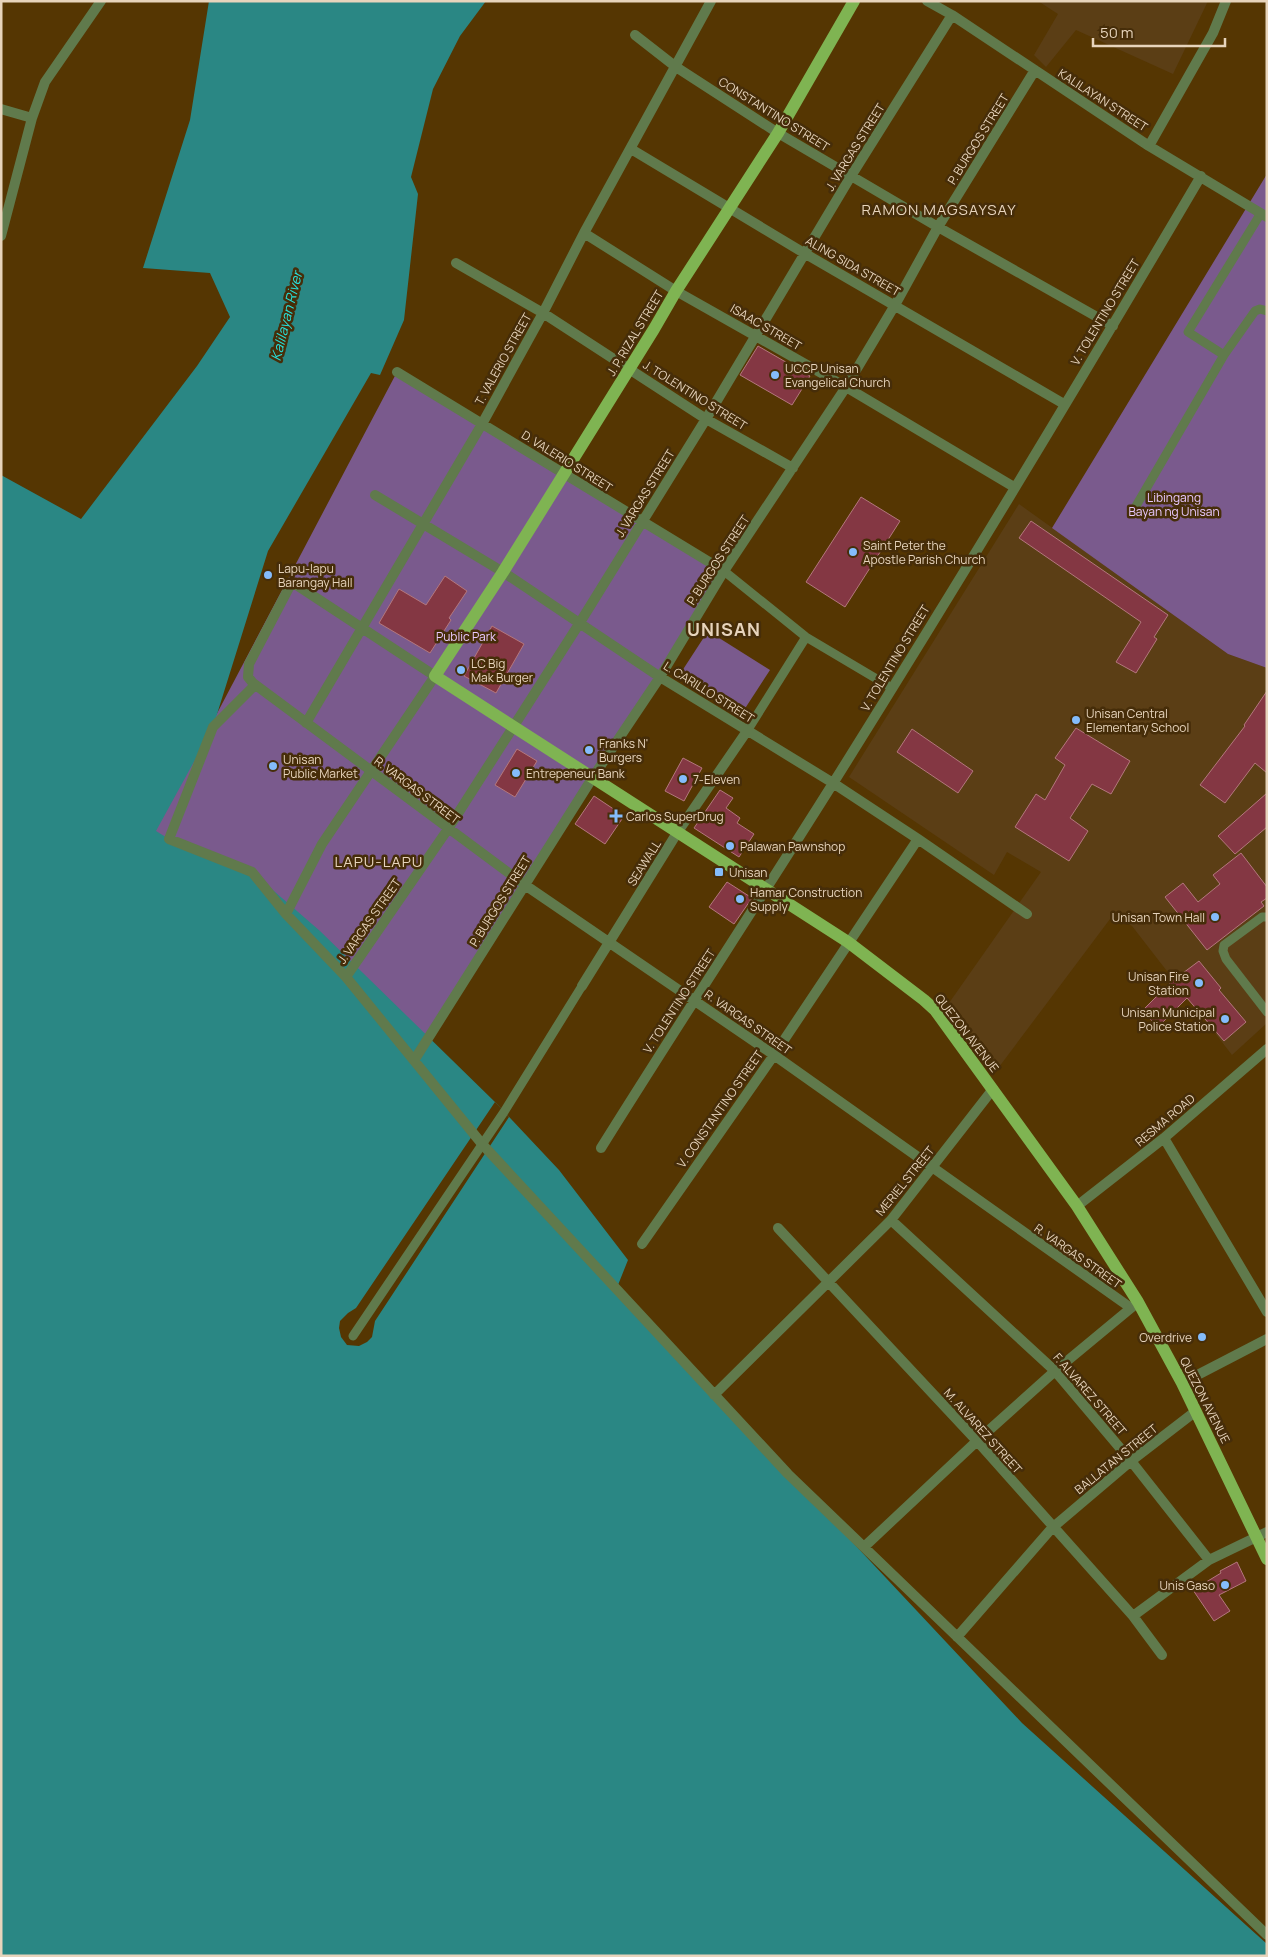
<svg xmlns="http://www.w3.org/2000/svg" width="1268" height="1957" font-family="Manrope,sans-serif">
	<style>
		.built { fill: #5b3e15 }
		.green { fill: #7a5a8d }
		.water { fill: #2a8784 }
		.pier { fill: #553602 }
		.building { fill: #843743; stroke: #b3777d }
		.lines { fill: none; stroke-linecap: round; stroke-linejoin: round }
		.lane { stroke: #607a4c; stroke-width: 9 }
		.street { stroke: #607a4c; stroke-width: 10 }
		.primary { stroke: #7fb452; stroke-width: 12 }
		.poi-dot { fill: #84bcfb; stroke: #462d09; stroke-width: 2 }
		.labels { text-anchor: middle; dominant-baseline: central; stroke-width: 5; stroke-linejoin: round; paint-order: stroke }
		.street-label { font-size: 12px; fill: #e7d4bc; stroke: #462d09 }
		.poi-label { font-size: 12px; fill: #e7d4bc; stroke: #462d09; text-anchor: start }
		.park-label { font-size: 12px; fill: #e9c8fe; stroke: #462d09 }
		.water-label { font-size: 14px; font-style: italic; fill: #27e1dd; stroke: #462d09 }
		.quarter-label { font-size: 15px; letter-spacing: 1px; fill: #e7d4bc; stroke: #462d09 }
		.district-label { font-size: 18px; font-weight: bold; letter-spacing: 1px; fill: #e7d4bc; stroke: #462d09 }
	</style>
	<rect width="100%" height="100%" fill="#553602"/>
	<path class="built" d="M 1038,1 L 1208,1 L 1173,74 L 1076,30 L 1046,67 L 1034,55 L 1058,14 Z
		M 1019,504 L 1228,654 L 1267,668 L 1267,1023 L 1232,1055 L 1132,926 L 1113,915 L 996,1071 L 949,1003 L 1041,872 L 1007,852 L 994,875 L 849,777 Z"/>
	<path class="green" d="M 1267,174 L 1267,668 L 1228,654 L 1052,528 Z
		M 397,372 L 724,571 L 415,1059 L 155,831 Z
		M 708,631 L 770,670 L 744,710 L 682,671 Z"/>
	<path class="water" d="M 209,1 L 486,1 L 460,36 L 433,89 L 411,177 L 418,194 L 404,320 L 380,375 L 371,373 L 268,551 L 213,727 L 156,831 L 169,839 L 252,872 L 320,931 L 495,1102 L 559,1170 L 628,1260 L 616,1290 L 1022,1723 L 1267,1944 L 1267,1956 L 1,1956 L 1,475 L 81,519 L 197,366 L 230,317 L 210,273 L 143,268 L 190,120 Z"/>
	<path class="pier" d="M 495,1102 L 509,1117 L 375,1321 L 372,1337 L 367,1342 L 359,1346 L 347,1345 L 341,1337 L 339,1328 L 340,1321 L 348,1313 L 356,1308 Z"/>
	<path class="building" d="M 758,346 L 810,376 L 792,405 L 740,375 Z
		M 861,497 L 900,521 L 845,607 L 806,582 Z
		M 1031,521 L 1168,615 L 1154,637 L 1157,639 L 1136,673 L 1116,662 L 1141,622 L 1019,538 Z
		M 445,576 L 467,591 L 449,618 L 451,620 L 430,653 L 379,623 L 399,589 L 426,605 Z
		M 492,626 L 524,644 L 496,693 L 464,676 Z
		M 1267,691 L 1267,773 L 1255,763 L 1225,803 L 1200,785 L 1245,726 L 1244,725 Z
		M 1076,728 L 1130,761 L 1111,794 L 1092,784 L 1070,818 L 1088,831 L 1069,861 L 1015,827 L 1036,794 L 1045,800 L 1065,765 L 1055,758 Z
		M 912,729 L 973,771 L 958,793 L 897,752 Z
		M 517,749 L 537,761 L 515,797 L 495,785 Z
		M 683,758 L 702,768 L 684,801 L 665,791 Z
		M 720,790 L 733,798 L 726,808 L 740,818 L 737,823 L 754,834 L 739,857 L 694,828 Z
		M 1267,793 L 1267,827 L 1235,854 L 1218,836 Z
		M 594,796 L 624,816 L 605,844 L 575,824 Z
		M 1241,853 L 1267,887 L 1267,898 L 1261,902 L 1264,906 L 1207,950 L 1165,897 L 1183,883 L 1198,902 L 1220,884 L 1213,875 Z
		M 727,882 L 752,898 L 734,924 L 709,907 Z
		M 1199,961 L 1221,988 L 1219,990 L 1246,1022 L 1224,1041 L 1187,998 L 1158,1027 L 1142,1011 L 1171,982 Z
		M 1237,1562 L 1246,1581 L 1219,1595 L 1230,1611 L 1214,1621 L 1193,1590 L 1221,1573 L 1220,1571 Z"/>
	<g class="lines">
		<path class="lane" d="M 1224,355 L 1188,332 L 1261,213
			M 1136,506 L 1224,355 L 1255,311 L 1260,309 L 1267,311
			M 724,571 L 806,637 L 892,688
			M 747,731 L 806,637
			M 1267,917 L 1262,917 L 1224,945 L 1223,951 L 1226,959 L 1267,1012
			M 353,1336 L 504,1112 L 582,986"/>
		<path class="street" d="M 927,1 L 952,15 L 1149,146 L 1267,217
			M 635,35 L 676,67 L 778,133 L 938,227 L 1113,326
			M 1,109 L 32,118
			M 1149,146 L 1213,33 L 1226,1
			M 631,149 L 804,253 L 1064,404
			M 584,233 L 676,291 L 846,387 L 1014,487
			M 1,236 L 32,118 L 45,82 L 101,1
			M 456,263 L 543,313 L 706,419 L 793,468
			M 397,372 L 724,571
			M 375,495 L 503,572 L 660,677 L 833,783 L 918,839 L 1027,914
			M 255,685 L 213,727 L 169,839 L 252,872 L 286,914 L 346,977 L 482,1144 L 788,1474 L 1267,1935
			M 306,723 L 482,424 L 543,313 L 584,233 L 711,1
			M 286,914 L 322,844 L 435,676 L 292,582 L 249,664 L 248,677 L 253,683 L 525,885 L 774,1055 L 1131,1308 L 1138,1302
			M 346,977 L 448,829 L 579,624 L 706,419 L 851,176 L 952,15
			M 582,986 L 677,833 L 747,731
			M 415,1059 L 593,777 L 660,677 L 724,571 L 846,387 L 895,305 L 938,227 L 1035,70
			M 1164,1138 L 1267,1312
			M 601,1148 C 677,1026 756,906 832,785 C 958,584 1081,380 1201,176
			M 1077,1206 L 1164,1138 L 1267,1049
			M 891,1220 L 1055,1371 L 1131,1461 L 1209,1560
			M 778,1228 L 977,1441 L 1133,1616 L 1162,1655
			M 642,1244 L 774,1055 L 918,839
			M 1182,1383 L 1267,1339
			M 714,1395 L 891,1220 L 993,1089
			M 864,1547 L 977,1441 L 1055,1371 L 1131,1308
			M 1133,1616 L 1209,1560 L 1267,1532
			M 957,1637 L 1052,1528 L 1131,1461 L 1196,1411"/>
		<path class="primary" d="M 854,1 L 778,133 L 676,291 L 654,329 L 503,572 L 435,676 L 848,942 L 924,1000 L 935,1010 L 1077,1206 L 1138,1302 L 1182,1383 L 1267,1559"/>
	</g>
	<g class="poi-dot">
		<circle cx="775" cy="375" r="5"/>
		<circle cx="853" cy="552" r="5"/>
		<circle cx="268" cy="575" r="5"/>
		<circle cx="461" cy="670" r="5"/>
		<circle cx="1076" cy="720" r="5"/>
		<circle cx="589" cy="750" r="5"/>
		<circle cx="273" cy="766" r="5"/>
		<circle cx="516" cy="773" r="5"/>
		<circle cx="683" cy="779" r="5"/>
		<path d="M613.5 808.5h5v5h5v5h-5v5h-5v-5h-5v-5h5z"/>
		<circle cx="730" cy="846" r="5"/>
		<rect x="714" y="867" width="10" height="10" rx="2.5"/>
		<circle cx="740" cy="899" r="5"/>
		<circle cx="1215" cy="917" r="5"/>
		<circle cx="1199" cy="983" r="5"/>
		<circle cx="1225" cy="1019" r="5"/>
		<circle cx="1202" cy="1337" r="5"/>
		<circle cx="1225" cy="1585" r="5"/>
	</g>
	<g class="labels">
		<g class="street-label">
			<text transform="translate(1103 100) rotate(33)">KALILAYAN STREET</text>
			<text transform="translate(774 114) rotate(32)">CONSTANTINO STREET</text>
			<text transform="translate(978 139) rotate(-58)">P. BURGOS STREET</text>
			<text transform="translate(855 147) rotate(-58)">J. VARGAS STREET</text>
			<text transform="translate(853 266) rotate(30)">ALING SIDA STREET</text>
			<text transform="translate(1105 312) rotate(-59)">V. TOLENTINO STREET</text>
			<text transform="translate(766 327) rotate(30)">ISAAC STREET</text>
			<text transform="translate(635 333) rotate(-59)">J. P. RIZAL STREET</text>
			<text transform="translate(503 359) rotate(-61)">T. VALERIO STREET</text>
			<text transform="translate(695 395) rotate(32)">J. TOLENTINO STREET</text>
			<text transform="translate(567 461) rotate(32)">D. VALERIO STREET</text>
			<text transform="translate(645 493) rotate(-58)">J. VARGAS STREET</text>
			<text transform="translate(718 560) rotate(-57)">P. BURGOS STREET</text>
			<text transform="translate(895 658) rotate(-59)">V. TOLENTINO STREET</text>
			<text transform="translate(709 692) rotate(32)">L. CARILLO STREET</text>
			<text transform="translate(417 790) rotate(37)">R. VARGAS STREET</text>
			<text transform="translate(644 863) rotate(-58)">SEAWALL</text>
			<text transform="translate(500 901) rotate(-58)">P. BURGOS STREET</text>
			<text transform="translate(369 921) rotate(-55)">J. VARGAS STREET</text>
			<text transform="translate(679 1001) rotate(-57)">V. TOLENTINO STREET</text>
			<text transform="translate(748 1022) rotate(35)">R. VARGAS STREET</text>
			<text transform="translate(967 1033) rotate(52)">QUEZON AVENUE</text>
			<text transform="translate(720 1109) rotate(-55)">V. CONSTANTINO STREET</text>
			<text transform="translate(1165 1120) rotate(-40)">RESMA ROAD</text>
			<text transform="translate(905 1181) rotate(-51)">MERIEL STREET</text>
			<text transform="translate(1078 1256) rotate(35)">R. VARGAS STREET</text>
			<text transform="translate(1090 1394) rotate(49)">F. ALVAREZ STREET</text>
			<text transform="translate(1205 1400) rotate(63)">QUEZON AVENUE</text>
			<text transform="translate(983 1431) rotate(48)">M. ALVAREZ STREET</text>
			<text transform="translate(1116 1459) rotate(-39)">BALLATAN STREET</text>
		</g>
		<g class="poi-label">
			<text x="785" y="368">UCCP Unisan<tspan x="785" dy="14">Evangelical Church</tspan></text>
			<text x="863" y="545">Saint Peter the<tspan x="863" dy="14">Apostle Parish Church</tspan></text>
			<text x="278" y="568">Lapu-lapu<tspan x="278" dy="14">Barangay Hall</tspan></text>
			<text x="471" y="663">LC Big<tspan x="471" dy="14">Mak Burger</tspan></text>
			<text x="1086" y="713">Unisan Central<tspan x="1086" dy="14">Elementary School</tspan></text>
			<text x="599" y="743">Franks N'<tspan x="599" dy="14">Burgers</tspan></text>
			<text x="283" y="759">Unisan<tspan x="283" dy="14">Public Market</tspan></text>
			<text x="526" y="773">Entrepeneur Bank</text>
			<text x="693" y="779">7-Eleven</text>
			<text x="626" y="816">Carlos SuperDrug</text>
			<text x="740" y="846">Palawan Pawnshop</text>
			<text x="729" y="872">Unisan</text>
			<text x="750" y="892">Hamar Construction<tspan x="750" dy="14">Supply</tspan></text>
			<text x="1205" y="917" text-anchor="end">Unisan Town Hall</text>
			<text x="1189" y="976" text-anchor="end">Unisan Fire<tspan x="1189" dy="14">Station</tspan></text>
			<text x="1215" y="1012" text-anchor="end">Unisan Municipal<tspan x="1215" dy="14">Police Station</tspan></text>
			<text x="1192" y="1337" text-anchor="end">Overdrive</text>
			<text x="1215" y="1585" text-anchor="end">Unis Gaso</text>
		</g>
		<g class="park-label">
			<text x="1174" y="497">Libingang<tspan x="1174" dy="14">Bayan ng Unisan</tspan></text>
			<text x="466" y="636">Public Park</text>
		</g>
		<g class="water-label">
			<text transform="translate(286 316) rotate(-76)">Kalilayan River</text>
		</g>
		<g class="quarter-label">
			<text x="939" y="209">RAMON MAGSAYSAY</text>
			<text x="379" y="861">LAPU-LAPU</text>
		</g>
		<g class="district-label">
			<text x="724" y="629">UNISAN</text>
		</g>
	</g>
	<rect width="1268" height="1957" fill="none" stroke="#e7d4bc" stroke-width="5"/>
	<path d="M1093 38v8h132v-8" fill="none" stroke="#e7d4bc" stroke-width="2.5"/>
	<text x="1100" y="38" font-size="15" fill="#e7d4bc" stroke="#462d09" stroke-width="4" paint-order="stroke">50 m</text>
</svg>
